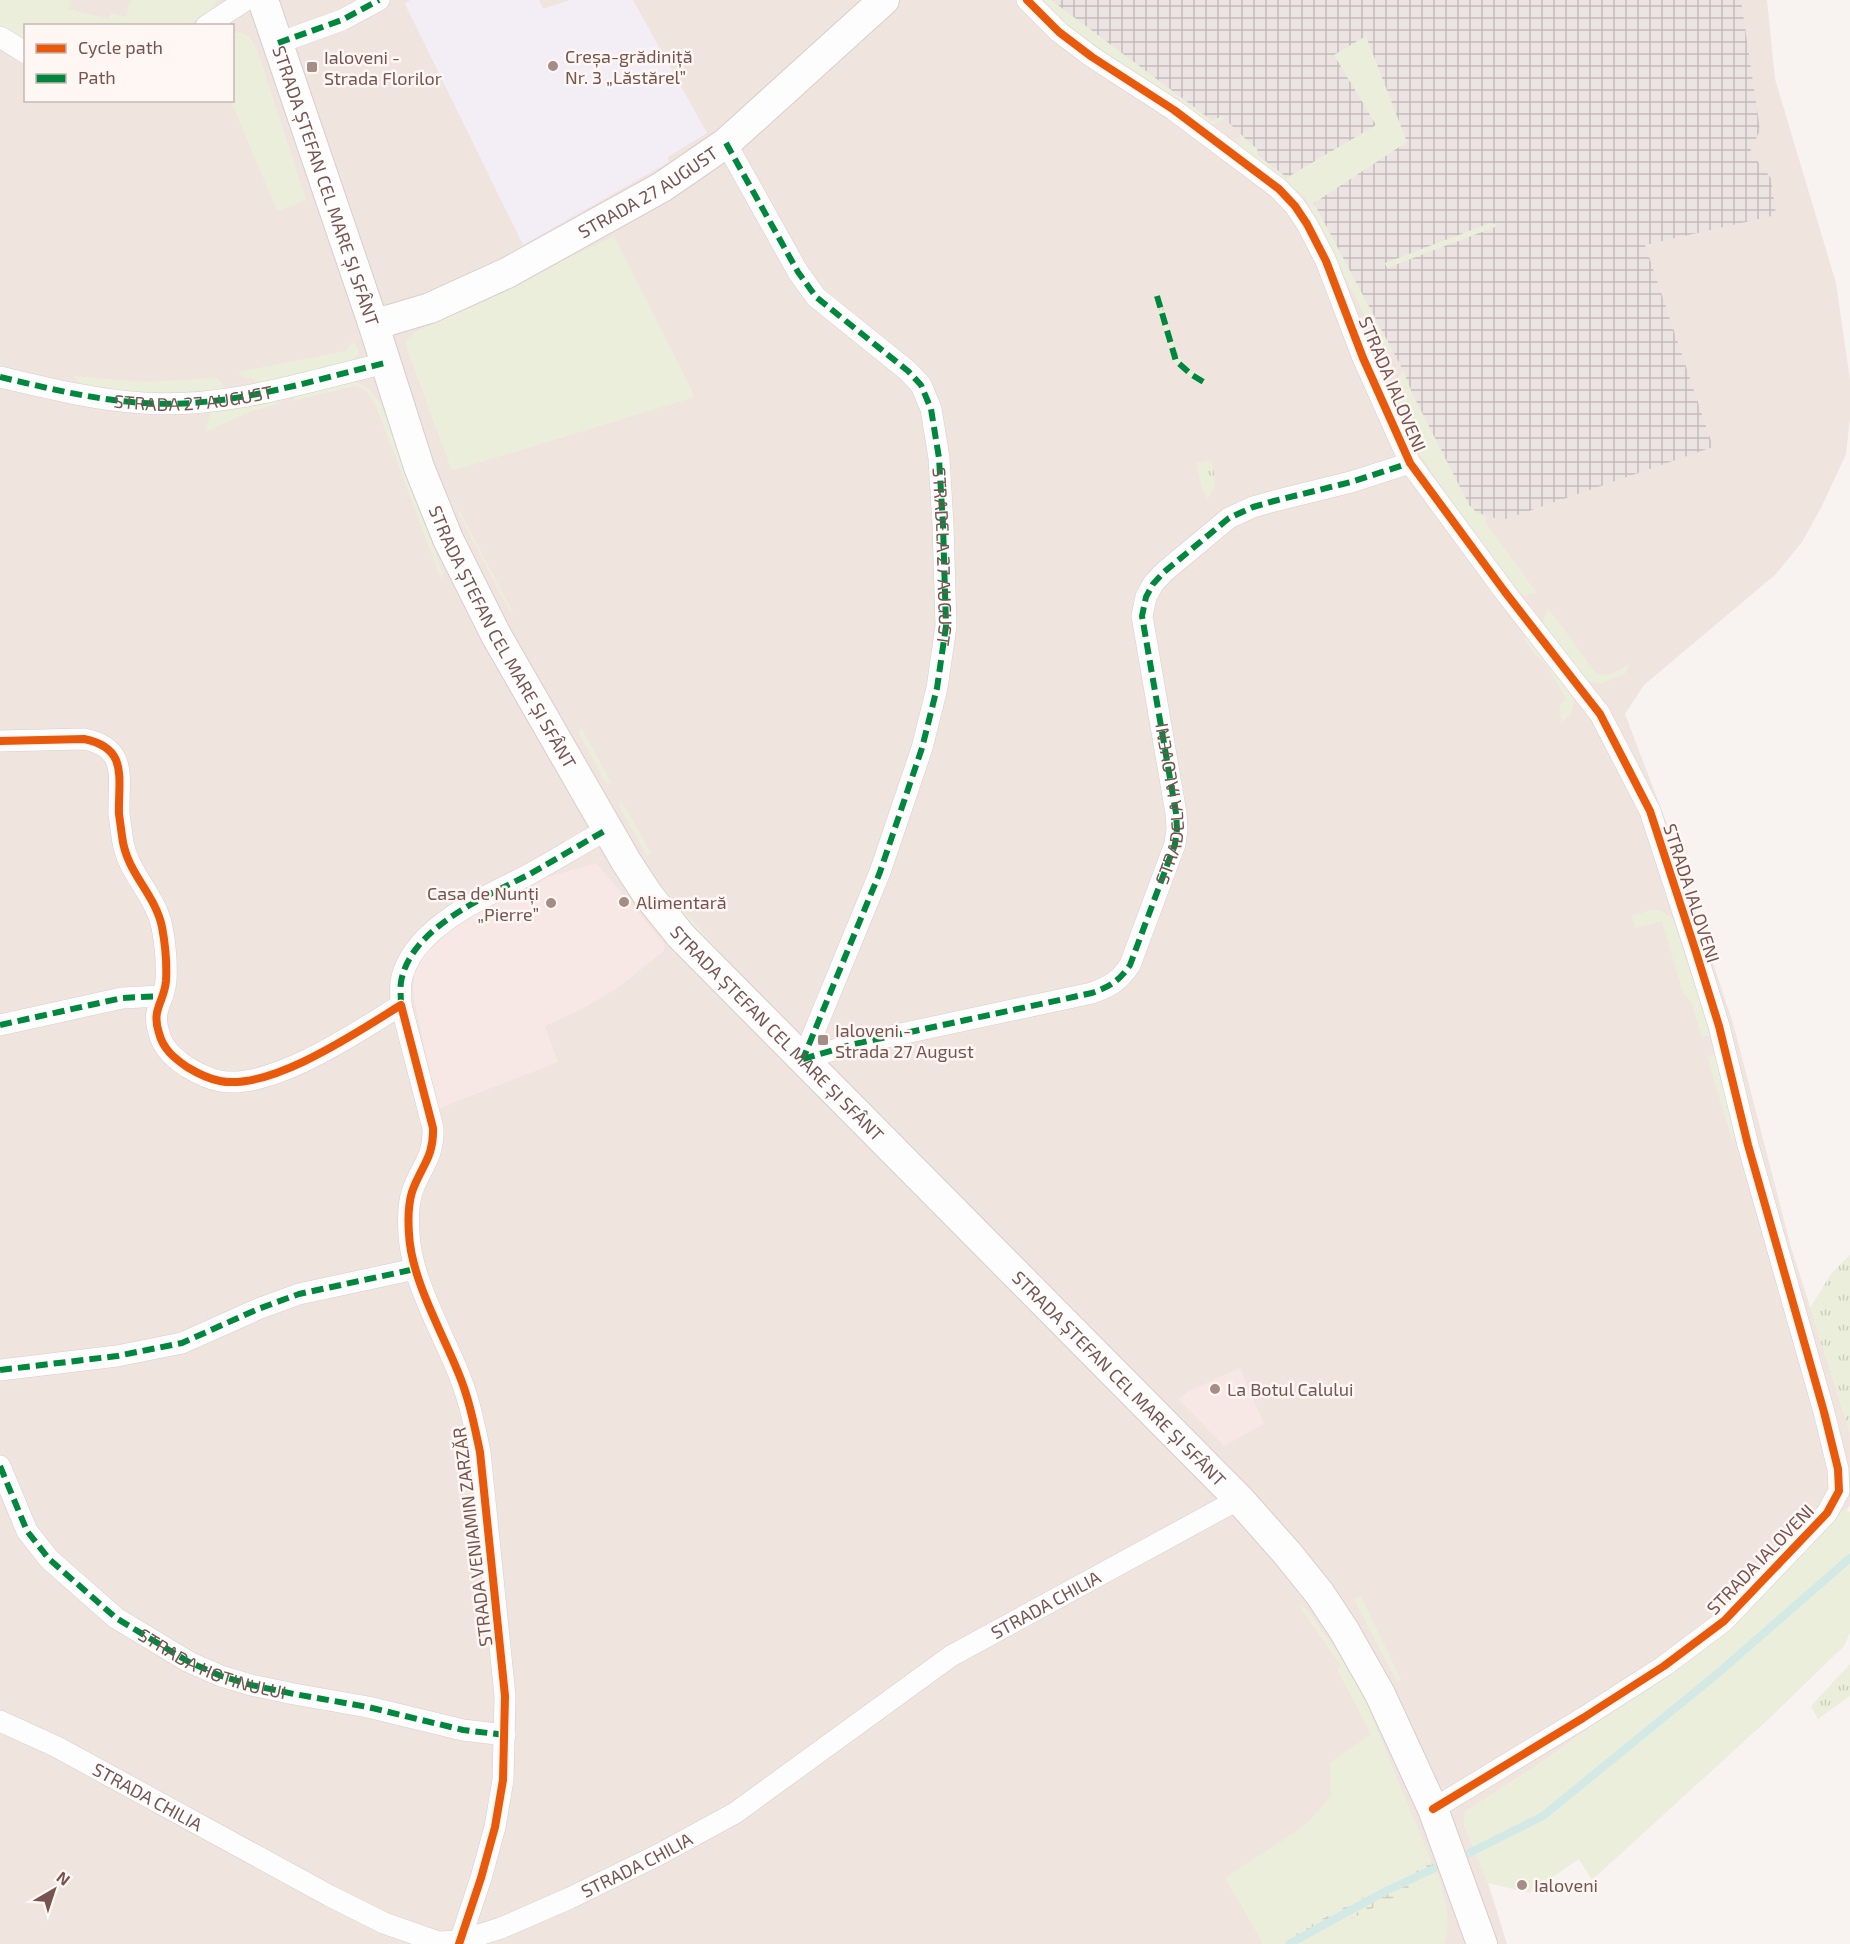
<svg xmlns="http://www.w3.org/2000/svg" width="1850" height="1944" font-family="'Exo 2',sans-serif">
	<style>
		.residential { fill: #f0e4de; fill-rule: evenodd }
		.commercial { fill: #f7e7e5 }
		.industrial { fill: url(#industrial-grid) }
		.education { fill: #f3edf5 }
		.grass { fill: url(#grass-tufts) }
		.wetland { fill: url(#wetland-marsh) }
		.garden { fill: #eaeedb }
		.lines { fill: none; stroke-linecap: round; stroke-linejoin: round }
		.stream { stroke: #d2e9e6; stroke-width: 8 }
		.street-casing { stroke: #d7cecc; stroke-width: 22 }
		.secondary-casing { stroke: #d8cecb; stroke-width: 32 }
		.street { stroke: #fefdfd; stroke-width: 21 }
		.secondary { stroke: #fefdfd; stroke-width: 30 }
		.quiet { stroke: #00873e; stroke-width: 6; stroke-dasharray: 12 6; stroke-linecap: butt }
		.cycleway-casing { stroke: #fef7f3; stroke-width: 11 }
		.cycleway { stroke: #e8590c; stroke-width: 8 }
		.poi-dot { fill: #a48c87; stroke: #fef7f3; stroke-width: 2 }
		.labels { text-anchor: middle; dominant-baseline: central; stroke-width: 5; stroke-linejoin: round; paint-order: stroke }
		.poi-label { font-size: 18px; fill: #76544f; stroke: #fef7f3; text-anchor: start }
		.street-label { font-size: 18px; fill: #76544f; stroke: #fef7f3 }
	</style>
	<defs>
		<pattern id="industrial-grid" width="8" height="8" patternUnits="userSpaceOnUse" patternTransform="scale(1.5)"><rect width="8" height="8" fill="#ece4e2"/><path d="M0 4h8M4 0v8" fill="none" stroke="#c4bbba"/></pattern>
		<pattern id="grass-tufts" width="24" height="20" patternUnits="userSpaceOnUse" patternTransform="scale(1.5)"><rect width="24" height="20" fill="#eaeedb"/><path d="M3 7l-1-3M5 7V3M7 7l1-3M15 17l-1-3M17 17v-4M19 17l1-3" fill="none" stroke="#cccebe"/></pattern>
		<pattern id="wetland-marsh" width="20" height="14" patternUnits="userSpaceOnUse" patternTransform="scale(1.5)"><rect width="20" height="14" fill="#eaeedb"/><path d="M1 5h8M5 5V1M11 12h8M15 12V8" fill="none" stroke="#cccebe"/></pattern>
	</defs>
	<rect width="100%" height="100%" fill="#f8f3f0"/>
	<path class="residential" d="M 0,0 L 1767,0 L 1775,79 L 1836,283 L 1850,380 L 1850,418 L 1846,454 L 1822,506 L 1802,542 L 1776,574 L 1644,685 L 1625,714 L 1667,824 L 1733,1023 L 1791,1247 L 1850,1433 L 1850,1506 L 1729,1629 L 1539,1764 L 1465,1812 L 1464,1824 L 1488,1883 L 1507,1944 L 0,1944 ZM 26,26 L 232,26 L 232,100 L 26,100 Z"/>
	<path class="commercial" d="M 596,863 L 664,943 L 664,951 L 619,987 L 582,1009 L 545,1026 L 558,1062 L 438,1109 L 414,1000 L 414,974 L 426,953 L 461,922 L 514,892 L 544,878 Z
		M 1240,1368 L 1264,1424 L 1224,1446 L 1178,1399 L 1189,1391 Z"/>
	<path class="industrial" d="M 1051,0 L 1741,0 L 1760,130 L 1750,152 L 1771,178 L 1776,215 L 1645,245 L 1713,447 L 1503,520 L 1486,516 L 1476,512 L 1469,505 L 1412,393 L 1403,370 L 1309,194 L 1259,156 L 1256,149 L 1222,116 L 1213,121 Z"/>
	<path class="education" d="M 410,0 L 539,0 L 543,9 L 570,0 L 633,0 L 707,133 L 668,157 L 669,162 L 523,245 L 405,4 Z"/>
	<path class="grass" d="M 1162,303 C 1170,329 1173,367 1203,375 L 1192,379 L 1174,362 L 1156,306 Z
		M 1211,460 C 1215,478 1219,483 1207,499 L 1202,488 L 1196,463 Z
		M 1850,1255 L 1850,1433 L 1810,1308 L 1831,1274 Z
		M 1850,1664 L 1850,1696 L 1818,1719 L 1811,1706 Z"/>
	<path class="wetland" d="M 1431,1861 L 1438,1875 L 1302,1944 L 1275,1944 Z"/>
	<path class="garden" d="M 0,0 L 71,0 L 69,9 L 109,19 L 111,13 L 126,17 L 131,0 L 217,0 L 212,9 L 189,25 L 26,26 L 25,43 L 0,27 Z
		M 1036,0 L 1051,0 L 1212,121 L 1222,116 L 1225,119 L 1213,125 L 1062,26 Z
		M 238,32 C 249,34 253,42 258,52 L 306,200 L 277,211 L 231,101 L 232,100 L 233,34 Z
		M 1366,36 L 1407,142 L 1314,203 L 1393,352 L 1383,352 L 1304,196 L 1238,146 L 1240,134 L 1257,149 L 1259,156 L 1286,178 L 1376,125 L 1334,55 Z
		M 1490,223 L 1497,224 L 1495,227 L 1387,268 L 1385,263 Z
		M 614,236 L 695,397 L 452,471 L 406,346 L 407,340 L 414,333 Z
		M 352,341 L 359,350 L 357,356 L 350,362 L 264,383 L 243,376 L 238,372 L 346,351 Z
		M 1403,370 L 1412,393 L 1469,505 L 1476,512 L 1486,516 L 1486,524 L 1537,593 L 1517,596 L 1418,452 L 1391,395 Z
		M 73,376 L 145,382 L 218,378 L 227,391 L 156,396 L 85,390 Z
		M 350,380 C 365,384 372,391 381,404 L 443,573 L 441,579 L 376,406 L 366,390 L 355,386 L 293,401 L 296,392 Z
		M 275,398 L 280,404 L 252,411 L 205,432 L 211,410 Z
		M 460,511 L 513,613 L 510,612 L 458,513 Z
		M 1548,608 L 1597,674 C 1610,678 1618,670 1629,664 L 1626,673 L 1601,684 L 1584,681 L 1542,626 Z
		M 1529,637 L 1571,690 L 1574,701 L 1571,714 L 1561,723 L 1560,704 L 1566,699 L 1547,665 L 1536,655 L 1523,638 Z
		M 581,727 L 612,784 L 605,782 L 579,733 Z
		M 621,800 L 651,853 L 647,856 L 619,806 Z
		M 660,884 L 721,953 L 708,947 L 657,887 Z
		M 1651,910 L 1659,910 L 1673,918 L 1710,1035 L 1702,1038 L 1691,1001 L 1683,993 L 1662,921 L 1635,928 L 1632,916 Z
		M 1715,1054 L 1736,1135 L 1732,1141 L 1707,1056 Z
		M 1845,1509 L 1850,1512 L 1850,1633 L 1844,1646 L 1774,1714 L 1592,1880 L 1579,1859 L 1529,1893 L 1488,1883 L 1464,1824 L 1465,1812 L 1539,1764 L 1729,1629 Z
		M 1361,1596 L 1401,1680 L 1397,1682 L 1354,1599 Z
		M 1299,1606 L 1306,1608 L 1346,1665 L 1365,1699 L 1431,1861 L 1275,1944 L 1263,1944 L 1225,1878 L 1304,1826 L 1331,1797 L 1330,1763 L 1371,1734 L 1337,1669 L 1341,1666 Z
		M 1438,1875 C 1445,1898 1452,1920 1444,1944 L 1302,1944 Z"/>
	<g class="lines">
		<path class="stream" d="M 1457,1859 L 1543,1816 L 1717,1674 L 1850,1558
			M 1289,1944 L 1386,1891 L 1446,1863"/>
		<g class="street-casing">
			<g id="street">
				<path d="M 1027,0 L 1059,32 L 1092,57 L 1174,110 L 1279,189 L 1295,206 L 1307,224 L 1326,261 L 1363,358 L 1410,463 L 1505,592 L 1600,714 L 1650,811 L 1695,949 L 1719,1026 L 1748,1145 L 1824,1412 L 1838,1469 L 1839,1491 L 1827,1513 L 1724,1621 L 1664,1666 L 1583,1718 L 1433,1809"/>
				<path d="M 206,26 L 246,0"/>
				<path d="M 0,37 L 26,53"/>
				<path d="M 278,43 L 342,20 L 379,0"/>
				<path d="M 726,143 L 798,272 L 816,297 L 908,371 L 921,385 L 931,409 L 939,458 L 943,525 L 946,626 L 937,688 L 922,748 L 880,872 L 803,1059"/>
				<path d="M 0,377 C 47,388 95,400 143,403 C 225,409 306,382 385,363"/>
				<path d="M 0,741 L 84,739 C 129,748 118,778 119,814 C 120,821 121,829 122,836 C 126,873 155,893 162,927 C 165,943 167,964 166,981 C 164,1003 151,1009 159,1033 C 163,1049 174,1058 187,1067 C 197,1073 209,1079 220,1081 C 271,1091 359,1031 401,1005 L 433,1128 C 434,1158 421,1166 412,1192 C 408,1205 408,1220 409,1234 C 411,1278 441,1330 458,1372 C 469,1398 474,1424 480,1452 L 505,1696 L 503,1780 L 495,1827 L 481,1878 L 459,1944"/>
				<path d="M 401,1005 C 401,998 400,989 401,982 C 410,928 485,897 528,875 C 555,860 581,844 608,829"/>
				<path d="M 0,1025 L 122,998 L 162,996"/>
				<path id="s1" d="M 803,1059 L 854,1044 L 1092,993 C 1111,986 1119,981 1130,965 L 1175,844 L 1177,829 L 1176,813 L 1142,616 L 1146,597 L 1153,584 L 1164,572 L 1229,518 L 1253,507 L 1274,501 L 1351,482 L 1410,463"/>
				<path d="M 0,1370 L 117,1356 L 182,1343 L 258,1309 L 299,1294 L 415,1269"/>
				<path id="s2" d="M 0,1466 L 27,1531 L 49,1559 L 116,1618 L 189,1662 L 221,1676 L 251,1685 L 294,1694 L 368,1707 L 463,1730 L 505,1735"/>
				<path id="s3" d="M 0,1721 L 57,1747 L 330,1896 L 384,1923 L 438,1942 L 460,1941 L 501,1928 L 570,1898 L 658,1855 L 735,1813 L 951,1656 L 1239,1499"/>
			</g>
		</g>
		<g class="secondary-casing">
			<g id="secondary">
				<path id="s4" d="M 263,0 L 373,323 L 419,467 L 448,539 L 496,635 L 627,863 L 648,895 L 681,936 L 1239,1499 L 1287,1553 L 1320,1594 L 1345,1632 L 1380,1694 L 1433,1809 L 1482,1944"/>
				<path id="s5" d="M 373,323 L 390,320 L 430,308 L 507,273 L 662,187 L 726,143 L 884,0"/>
			</g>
		</g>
		<use href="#street" class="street"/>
		<use href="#secondary" class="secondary"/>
		<g class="quiet">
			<path d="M 278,43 L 342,20 L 379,0"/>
			<path id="s6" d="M 726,143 L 798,272 L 816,297 L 908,371 L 921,385 L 931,409 L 939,458 L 943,525 L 946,626 L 937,688 L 922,748 L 880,872 L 803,1059"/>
			<path d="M 1157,296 L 1176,361 L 1192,375 L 1207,384"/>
			<path id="s7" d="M 0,377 C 47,388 95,400 143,403 C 225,409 306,382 385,363"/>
			<path d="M 401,1005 C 401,998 400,989 401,982 C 410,928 485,897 528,875 C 555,860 581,844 608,829"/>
			<path d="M 0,1025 L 122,998 L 162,996"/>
			<path d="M 803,1059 L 854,1044 L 1092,993 C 1111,986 1119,981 1130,965 L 1175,844 L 1177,829 L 1176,813 L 1142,616 L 1146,597 L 1153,584 L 1164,572 L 1229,518 L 1253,507 L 1274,501 L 1351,482 L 1410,463"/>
			<path d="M 0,1370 L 117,1356 L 182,1343 L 258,1309 L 299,1294 L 415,1269"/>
			<path d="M 0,1466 L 27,1531 L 49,1559 L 116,1618 L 189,1662 L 221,1676 L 251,1685 L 294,1694 L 368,1707 L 463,1730 L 505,1735"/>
		</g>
		<g class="cycleway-casing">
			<path id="cycleway" d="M 1027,0 L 1059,32 L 1092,57 L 1174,110 L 1279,189 L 1295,206 L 1307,224 L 1326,261 L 1363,358 L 1410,463 L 1505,592 L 1600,714 L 1650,811 L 1695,949 L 1719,1026 L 1748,1145 L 1824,1412 L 1838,1469 L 1839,1491 L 1827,1513 L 1724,1621 L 1664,1666 L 1583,1718 L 1433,1809
				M 0,741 L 84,739 C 129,748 118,778 119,814 C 120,821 121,829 122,836 C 126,873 155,893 162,927 C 165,943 167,964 166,981 C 164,1003 151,1009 159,1033 C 163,1049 174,1058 187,1067 C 197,1073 209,1079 220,1081 C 271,1091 359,1031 401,1005 L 433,1128 C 434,1158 421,1166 412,1192 C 408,1205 408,1220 409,1234 C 411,1278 441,1330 458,1372 C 469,1398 474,1424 480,1452 L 505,1696 L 503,1780 L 495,1827 L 481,1878 L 459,1944"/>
		</g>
		<use href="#cycleway" class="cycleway"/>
	</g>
	<g class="poi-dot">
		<circle cx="553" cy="66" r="6"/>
		<rect x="306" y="61" width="12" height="12" rx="3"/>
		<circle cx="624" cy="902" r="6"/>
		<circle cx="551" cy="903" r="6"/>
		<rect x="817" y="1034" width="12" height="12" rx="3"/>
		<circle cx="1215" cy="1389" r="6"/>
		<circle cx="1522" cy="1885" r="6"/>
	</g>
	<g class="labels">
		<g class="poi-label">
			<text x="565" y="56">Creșa-grădiniță<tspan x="565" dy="21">Nr. 3 „Lăstărel”</tspan></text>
			<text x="324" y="57">Ialoveni -<tspan x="324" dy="21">Strada Florilor</tspan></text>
			<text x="539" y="893" text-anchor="end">Casa de Nunți<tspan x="539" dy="21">„Pierre”</tspan></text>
			<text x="636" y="902">Alimentară</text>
			<text x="835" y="1030">Ialoveni -<tspan x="835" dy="21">Strada 27 August</tspan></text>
			<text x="1227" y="1389">La Botul Calului</text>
			<text x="1534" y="1885">Ialoveni</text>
		</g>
		<g class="street-label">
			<text stroke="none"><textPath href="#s4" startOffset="196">STRADA ȘTEFAN CEL MARE ȘI SFÂNT</textPath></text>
			<text stroke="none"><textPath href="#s5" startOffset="306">STRADA 27 AUGUST</textPath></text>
			<text transform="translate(1393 384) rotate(67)">STRADA IALOVENI</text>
			<text stroke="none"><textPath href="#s7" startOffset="196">STRADA 27 AUGUST</textPath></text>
			<text stroke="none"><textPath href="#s6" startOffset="490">STRADELA 27 AUGUST</textPath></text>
			<text stroke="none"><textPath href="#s4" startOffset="682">STRADA ȘTEFAN CEL MARE ȘI SFÂNT</textPath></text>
			<text stroke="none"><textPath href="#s1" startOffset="514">STRADELA IALOVENI</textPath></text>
			<text transform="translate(1692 893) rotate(72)">STRADA IALOVENI</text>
			<text stroke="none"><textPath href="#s4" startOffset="1168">STRADA ȘTEFAN CEL MARE ȘI SFÂNT</textPath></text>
			<text stroke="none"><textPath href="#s4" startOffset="1654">STRADA ȘTEFAN CEL MARE ȘI SFÂNT</textPath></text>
			<text transform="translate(472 1537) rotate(-97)">STRADA VENIAMIN ZARZĂR</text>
			<text transform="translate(1760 1559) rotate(-46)">STRADA IALOVENI</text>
			<text stroke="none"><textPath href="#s3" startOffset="1192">STRADA CHILIA</textPath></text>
			<text stroke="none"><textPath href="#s2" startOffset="303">STRADA HOTINULUI</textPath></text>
			<text stroke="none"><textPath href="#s3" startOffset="166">STRADA CHILIA</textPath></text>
			<text stroke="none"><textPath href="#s3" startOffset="706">STRADA CHILIA</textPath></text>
		</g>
	</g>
	<rect x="24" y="24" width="210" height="78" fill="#fef7f3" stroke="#c8b6b1" stroke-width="1.5"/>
	<rect x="36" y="44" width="30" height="9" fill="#e8590c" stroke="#c8b6b1" stroke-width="1.5"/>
	<text x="78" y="54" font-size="18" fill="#76544f">Cycle path</text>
	<rect x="36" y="74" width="30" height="9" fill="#00873e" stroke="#c8b6b1" stroke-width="1.5"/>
	<text x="78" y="84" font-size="18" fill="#76544f">Path</text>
	<g transform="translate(54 1890) rotate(39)" stroke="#fef7f3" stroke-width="4.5" paint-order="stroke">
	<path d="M0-4.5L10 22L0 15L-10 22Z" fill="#76544f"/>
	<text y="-9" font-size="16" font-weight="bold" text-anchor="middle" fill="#76544f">N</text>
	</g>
</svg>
